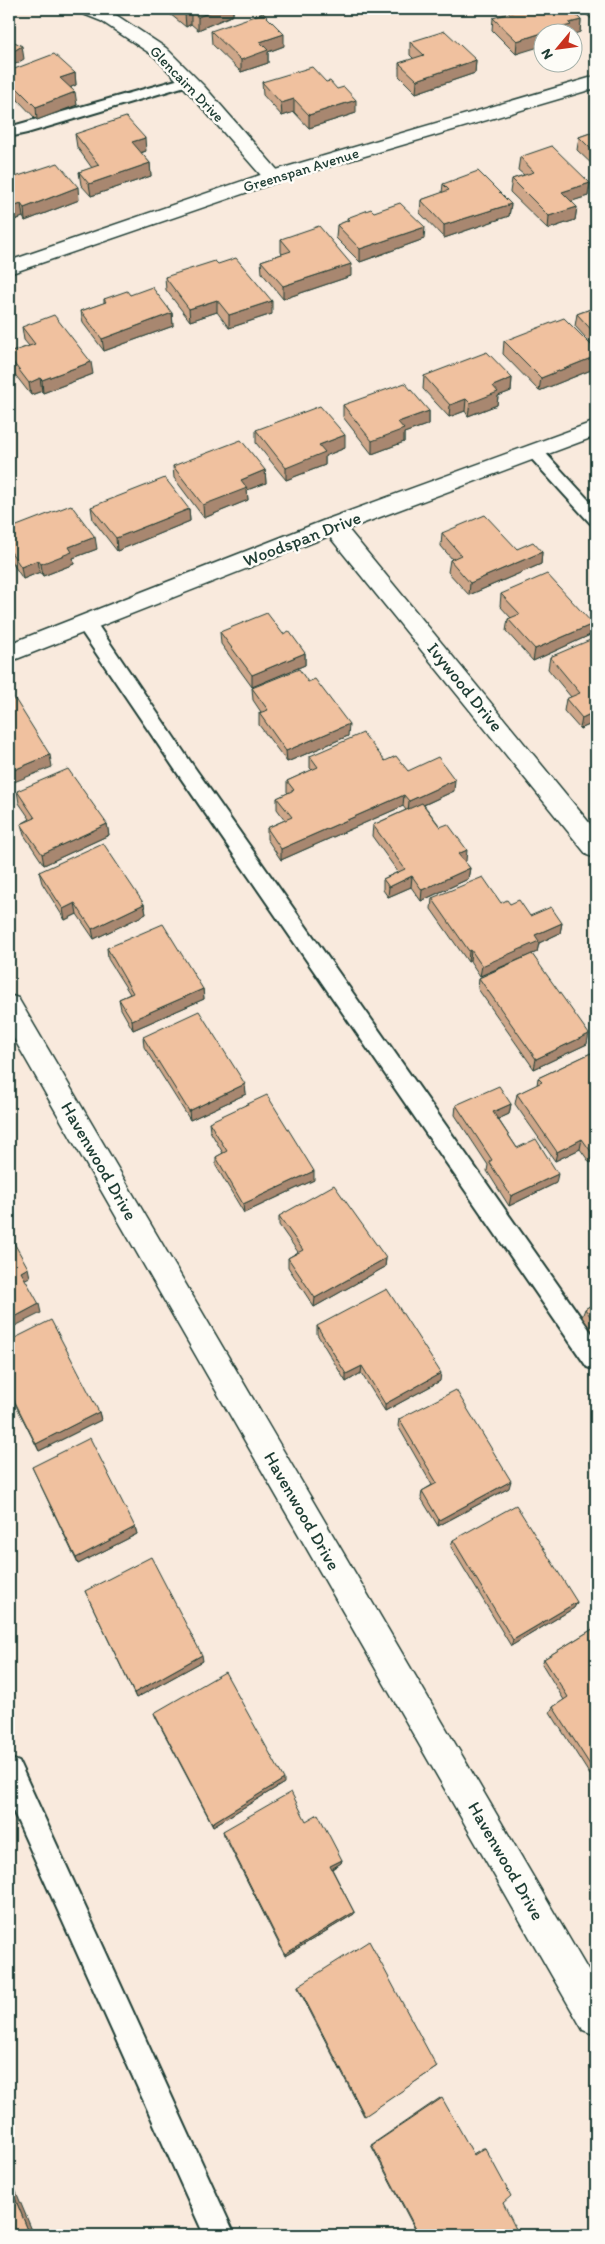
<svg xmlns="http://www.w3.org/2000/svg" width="605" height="2244" font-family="Itim,sans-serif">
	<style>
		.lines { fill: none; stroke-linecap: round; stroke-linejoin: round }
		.service-casing { stroke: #1f3d34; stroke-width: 4 }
		.minor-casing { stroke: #1f3d34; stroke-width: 3 }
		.tertiary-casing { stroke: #1f3d34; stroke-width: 3 }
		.service { fill: #fdfcf7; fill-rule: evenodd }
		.minor { fill: #fdfcf7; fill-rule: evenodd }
		.tertiary { fill: #fdfcf7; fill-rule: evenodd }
		.wall { fill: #cea689; stroke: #1f3d34 }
		.shaded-wall { fill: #a8876f; stroke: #1f3d34 }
		.building { fill: #f0c19f; stroke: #1f3d34 }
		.labels { text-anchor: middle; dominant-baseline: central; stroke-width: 5; stroke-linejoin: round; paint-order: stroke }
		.far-street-label { font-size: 15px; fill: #1f3d34; stroke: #fdfcf7 }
		.street-label { font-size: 18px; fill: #1f3d34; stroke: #fdfcf7 }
	</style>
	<rect width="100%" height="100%" fill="#f9eadd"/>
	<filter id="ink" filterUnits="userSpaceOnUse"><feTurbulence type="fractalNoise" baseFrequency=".02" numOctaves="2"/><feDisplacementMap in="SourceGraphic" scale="10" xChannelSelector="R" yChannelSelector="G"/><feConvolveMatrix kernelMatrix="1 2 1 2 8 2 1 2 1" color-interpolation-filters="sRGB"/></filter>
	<g filter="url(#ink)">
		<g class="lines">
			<g class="service-casing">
				<path id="service" d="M 187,77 L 192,78 L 194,81 L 192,84 L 27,133 L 9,137 L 9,127 Z
					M 534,445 L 540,447 L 596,508 L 596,525 L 590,523 L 528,455 L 525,451 L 528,447 Z
					M 86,616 L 93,618 L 192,764 L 596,1339 L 596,1370 L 587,1367 L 178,774 L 79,628 L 77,623 L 79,618 Z
					M 9,1758 L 19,1762 L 235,2235 L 204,2235 L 9,1802 Z"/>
			</g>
			<g class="minor-casing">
				<path id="minor" d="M 78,9 L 102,9 L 113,13 L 166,48 L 204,86 L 280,173 L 283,177 L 280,181 L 273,183 L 266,181 L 190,94 L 154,56 L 101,21 L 81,13 Z
					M 596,421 L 596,436 L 348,529 L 596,831 L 596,858 L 587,855 L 329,536 L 9,662 L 9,644 L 325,520 Z
					M 9,995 L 18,998 L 596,1984 L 596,2035 L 583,2030 L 9,1030 Z"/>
			</g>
			<g class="tertiary-casing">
				<path id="tertiary" d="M 596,76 L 596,88 L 280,181 L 9,274 L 9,261 L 266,173 Z"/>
			</g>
			<use href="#service" class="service"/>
			<use href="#minor" class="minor"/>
			<use href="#tertiary" class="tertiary"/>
		</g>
		<path class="wall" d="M 164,9 L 233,9 L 233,15 L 198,30 L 191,24 L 186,27 L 165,10 Z
			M 580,9 L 596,9 L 596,23 Z
			M 493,18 L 581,20 L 580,32 L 572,32 L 516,54 L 492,30 Z
			M 211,31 L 284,46 L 268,52 L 268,63 L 241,72 L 212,44 Z
			M 410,42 L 476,60 L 475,73 L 416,93 L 399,76 L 399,63 L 414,59 L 410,55 Z
			M 9,71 L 75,73 L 76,85 L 71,87 L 77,105 L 37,120 L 18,100 L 9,104 Z
			M 262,82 L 326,82 L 356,113 L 309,128 L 294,112 L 282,116 L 263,95 Z
			M 596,131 L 596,168 L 577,150 L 579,137 Z
			M 75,134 L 146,151 L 141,153 L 150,163 L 151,176 L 91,196 L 81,185 L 79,172 L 92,168 L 77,147 Z
			M 520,157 L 590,183 L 588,196 L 571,201 L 577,207 L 575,220 L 548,229 L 510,192 L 512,179 L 524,175 L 518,170 Z
			M 9,179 L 79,200 L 25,221 L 23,217 L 12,221 L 9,217 Z
			M 443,184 L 511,204 L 509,216 L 444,238 L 420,213 L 421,200 L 442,193 Z
			M 347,218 L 424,239 L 360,262 L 336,238 L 337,225 L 347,221 Z
			M 281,239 L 351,276 L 283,299 L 262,273 L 261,261 L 282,254 L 281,252 Z
			M 165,277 L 272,314 L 229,328 L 217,312 L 190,321 L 166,290 Z
			M 130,295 L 172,313 L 173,326 L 104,351 L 83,323 L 81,311 L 104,303 L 104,299 Z
			M 596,307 L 596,349 L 575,326 L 577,314 Z
			M 22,327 L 93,374 L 43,393 L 42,391 L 31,395 L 9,367 L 9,353 L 29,346 L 24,340 Z
			M 504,341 L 596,350 L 596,368 L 539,391 L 503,354 Z
			M 424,376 L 512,378 L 511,391 L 498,396 L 497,405 L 468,416 L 465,411 L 449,417 L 423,389 Z
			M 343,405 L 429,411 L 429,424 L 404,433 L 404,442 L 372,454 L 343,417 Z
			M 256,430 L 345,448 L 325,456 L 325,465 L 286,480 L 256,443 Z
			M 173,466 L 265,470 L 266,483 L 247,490 L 248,500 L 204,518 L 174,478 Z
			M 91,507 L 189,509 L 190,521 L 117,551 L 93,520 Z
			M 9,529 L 97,549 L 73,558 L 74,564 L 43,576 L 40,572 L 23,579 L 9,558 Z
			M 442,533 L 517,549 L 542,552 L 541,564 L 469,595 L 448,572 L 450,560 L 452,559 L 441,546 Z
			M 501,594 L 590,635 L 533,661 L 506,631 L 508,619 L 511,618 L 500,606 Z
			M 220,632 L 283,634 L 305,653 L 305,665 L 252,687 L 221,644 Z
			M 596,640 L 596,722 L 580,729 L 564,711 L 566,699 L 571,697 L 548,669 L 550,657 Z
			M 308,682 L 348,736 L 287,762 L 259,725 L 259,713 L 261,712 L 253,700 L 252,688 Z
			M 596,727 L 596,749 L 590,741 L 592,729 Z
			M 310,756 L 385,761 L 454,791 L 424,805 L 466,861 L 464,861 L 470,868 L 468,879 L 421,901 L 411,887 L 388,897 L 383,890 L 383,879 L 398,872 L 372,836 L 373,825 L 406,810 L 403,806 L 281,860 L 267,839 L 267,828 L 285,820 L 277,809 L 277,798 L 288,793 L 287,792 L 287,781 L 312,770 L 310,768 Z
			M 17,791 L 107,824 L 109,835 L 44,865 L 24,835 L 21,824 L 30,819 L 19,803 Z
			M 39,872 L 144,904 L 146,914 L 94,939 L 77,914 L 65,920 L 42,883 Z
			M 432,898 L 501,903 L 510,904 L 530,916 L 562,923 L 560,933 L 539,943 L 537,952 L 532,954 L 587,1044 L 534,1069 L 478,989 L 479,978 L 521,959 L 480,976 L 470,961 L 468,962 L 431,909 Z
			M 107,948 L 203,989 L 204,999 L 133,1030 L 121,1009 L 119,999 L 130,994 L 108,959 Z
			M 143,1037 L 245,1084 L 246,1094 L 190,1120 L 144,1047 Z
			M 591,1053 L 596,1159 L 590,1163 L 580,1149 L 555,1161 L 515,1104 L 517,1094 L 537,1085 L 538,1078 Z
			M 511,1104 L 509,1114 L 498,1119 L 517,1148 L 556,1183 L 509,1206 L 487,1171 L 488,1165 L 455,1115 L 456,1105 Z
			M 209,1122 L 314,1180 L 244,1213 L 216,1166 L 216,1157 L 223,1153 L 210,1131 Z
			M 279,1216 L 386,1258 L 385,1267 L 314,1307 L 288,1267 L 288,1258 L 298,1252 L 279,1225 Z
			M 596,1302 L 596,1336 L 582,1317 L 585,1309 Z
			M 317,1326 L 440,1381 L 385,1411 L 361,1373 L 346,1382 L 317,1334 Z
			M 9,1341 L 99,1412 L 101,1420 L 39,1451 L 9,1392 Z
			M 399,1419 L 509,1488 L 438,1526 L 421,1498 L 422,1491 L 432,1485 L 398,1426 Z
			M 32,1467 L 135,1527 L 137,1534 L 78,1564 Z
			M 453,1540 L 577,1602 L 574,1608 L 511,1646 L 451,1547 Z
			M 85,1591 L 203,1661 L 136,1698 Z
			M 596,1627 L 596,1772 L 590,1775 L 550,1712 L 553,1707 L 564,1700 L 542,1664 L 544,1659 Z
			M 154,1713 L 284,1783 L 213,1826 L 156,1718 Z
			M 306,1821 L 342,1860 L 341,1863 L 332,1869 L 354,1912 L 354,1914 L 285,1956 L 224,1835 L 223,1831 Z
			M 298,1986 L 437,2067 L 364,2116 L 298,1988 Z
			M 440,2098 L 473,2154 L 483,2148 L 485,2148 L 503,2203 L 507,2235 L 418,2235 L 371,2145 Z"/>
		<path class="shaded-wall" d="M 217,9 L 233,9 L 233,15 L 198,30 L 198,17 Z
			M 191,12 L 191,24 L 186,27 L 185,14 Z
			M 581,20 L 580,32 L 572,35 L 572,32 L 545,32 L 569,23 Z
			M 542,33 L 542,46 L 516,54 L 517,41 Z
			M 284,34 L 284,46 L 268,52 L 268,63 L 241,72 L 241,60 L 260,42 Z
			M 22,46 L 24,59 L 9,68 L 9,54 Z
			M 476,60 L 475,73 L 416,93 L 417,80 Z
			M 75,73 L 76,85 L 62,91 L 60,78 Z
			M 16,87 L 18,100 L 9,104 L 9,90 Z
			M 75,92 L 77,105 L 37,120 L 36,107 Z
			M 294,99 L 294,112 L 282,116 L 281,103 Z
			M 356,100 L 356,113 L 309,128 L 309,115 Z
			M 145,138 L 146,151 L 133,155 L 132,142 Z
			M 150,163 L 151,176 L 91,196 L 89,184 Z
			M 590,183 L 588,196 L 560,205 L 562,192 Z
			M 78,187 L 79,200 L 25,221 L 24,208 Z
			M 21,204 L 23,217 L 12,221 L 10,208 Z
			M 511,204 L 509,216 L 444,238 L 444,225 Z
			M 577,207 L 575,220 L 548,229 L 549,216 Z
			M 425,227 L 424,239 L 360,262 L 360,249 Z
			M 351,264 L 351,276 L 283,299 L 283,286 Z
			M 217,300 L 217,312 L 190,321 L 189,309 Z
			M 272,301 L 272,314 L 229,328 L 229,315 Z
			M 172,313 L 173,326 L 104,351 L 102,339 Z
			M 596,356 L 596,368 L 539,391 L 541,378 Z
			M 91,362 L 93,374 L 43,393 L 42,380 Z
			M 40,378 L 42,391 L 31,395 L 29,383 Z
			M 512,378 L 511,391 L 498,396 L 497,405 L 468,416 L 470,403 L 493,386 Z
			M 466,399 L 465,411 L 449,417 L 450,405 Z
			M 429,411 L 429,424 L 404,433 L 404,442 L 372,454 L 372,441 L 398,422 Z
			M 345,435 L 345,448 L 325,456 L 325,465 L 286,480 L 286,468 L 319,445 Z
			M 265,470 L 266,483 L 247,490 L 248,500 L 204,518 L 203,505 L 241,480 Z
			M 189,509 L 190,521 L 117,551 L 116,538 Z
			M 95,537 L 97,549 L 73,558 L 74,564 L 43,576 L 41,564 L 69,547 Z
			M 542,552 L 541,564 L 469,595 L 470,583 Z
			M 38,560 L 40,572 L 23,579 L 21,567 Z
			M 593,624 L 590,635 L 533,661 L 535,649 Z
			M 305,653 L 305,665 L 252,687 L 252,675 Z
			M 596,711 L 596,722 L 580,729 L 582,718 Z
			M 349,724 L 348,736 L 287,762 L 286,751 Z
			M 50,755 L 52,767 L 9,784 L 9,772 Z
			M 455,780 L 454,791 L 408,812 L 409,801 Z
			M 404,795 L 403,806 L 281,860 L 281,849 Z
			M 107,824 L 109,835 L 44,865 L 42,854 Z
			M 467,850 L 466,861 L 457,865 L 458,854 Z
			M 470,868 L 468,879 L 421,901 L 422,890 Z
			M 412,876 L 411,887 L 388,897 L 389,887 Z
			M 75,903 L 77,914 L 65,920 L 63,909 Z
			M 144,904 L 146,914 L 94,939 L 92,929 Z
			M 562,923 L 560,933 L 539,943 L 537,952 L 480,976 L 482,966 L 535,935 Z
			M 471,950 L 470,961 L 468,962 L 469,951 Z
			M 203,989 L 204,999 L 133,1030 L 132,1020 Z
			M 589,1034 L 587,1044 L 534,1069 L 536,1059 Z
			M 245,1084 L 246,1094 L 190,1120 L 189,1111 Z
			M 511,1104 L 509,1114 L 492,1122 L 493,1112 Z
			M 582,1139 L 580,1149 L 555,1161 L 557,1152 Z
			M 596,1151 L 596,1159 L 590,1163 L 592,1153 Z
			M 314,1171 L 314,1180 L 244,1213 L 243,1204 Z
			M 558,1174 L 556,1183 L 509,1206 L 511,1196 Z
			M 386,1258 L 385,1267 L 314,1307 L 315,1298 Z
			M 28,1268 L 30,1277 L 23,1280 L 21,1272 Z
			M 39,1304 L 41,1313 L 9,1329 L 9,1320 Z
			M 362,1366 L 361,1373 L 346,1382 L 346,1374 Z
			M 441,1373 L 440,1381 L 385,1411 L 385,1404 Z
			M 99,1412 L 101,1420 L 39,1451 L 36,1444 Z
			M 511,1481 L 509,1488 L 438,1526 L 439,1520 Z
			M 135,1527 L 137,1534 L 78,1564 L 76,1558 Z
			M 577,1602 L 574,1608 L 511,1646 L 513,1640 Z
			M 202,1655 L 203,1661 L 136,1698 L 134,1693 Z
			M 596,1769 L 596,1772 L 590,1775 Z
			M 284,1779 L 284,1783 L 213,1826 L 212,1823 Z
			M 342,1860 L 341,1863 L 330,1870 L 330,1866 Z
			M 354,1912 L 354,1914 L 285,1956 L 285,1954 Z
			M 9,2175 L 34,2235 L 30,2235 L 9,2184 Z"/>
		<path class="building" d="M 178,9 L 217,9 L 198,17 L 191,12 L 185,14 Z
			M 522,9 L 570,9 L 581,20 L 569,23 L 571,25 L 545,32 L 542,32 L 542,33 L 517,41 L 493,18 Z
			M 263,13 L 284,34 L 260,42 L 268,50 L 241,60 L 211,31 Z
			M 445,31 L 476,60 L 417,80 L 399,63 L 424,55 L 410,42 Z
			M 9,39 L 22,46 L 9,54 Z
			M 54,54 L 75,73 L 60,78 L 75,92 L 36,107 L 16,87 L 9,90 L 9,71 Z
			M 312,67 L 326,82 L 330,81 L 337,89 L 344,87 L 356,100 L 309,115 L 294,99 L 281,103 L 262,82 Z
			M 126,117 L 145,138 L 132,142 L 150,163 L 89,184 L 79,172 L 99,165 L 75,134 Z
			M 596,131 L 596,154 L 579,137 Z
			M 552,146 L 590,183 L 562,192 L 577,207 L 549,216 L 512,179 L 534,172 L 520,157 Z
			M 58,163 L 78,187 L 24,208 L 21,204 L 10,208 L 9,207 L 9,179 Z
			M 478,171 L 511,204 L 444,225 L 421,200 L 449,190 L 443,184 Z
			M 400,203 L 425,227 L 360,249 L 337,225 L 349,220 L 347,218 L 371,209 L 374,212 Z
			M 319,226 L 351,264 L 283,286 L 261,261 L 291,251 L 281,239 Z
			M 236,258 L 272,301 L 229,315 L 217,300 L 189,309 L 165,277 L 215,261 L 218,264 Z
			M 152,287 L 172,313 L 102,339 L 81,311 L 106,302 L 104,299 L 127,291 L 130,295 Z
			M 596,307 L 596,335 L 577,314 Z
			M 54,315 L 91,362 L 42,380 L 40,378 L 29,383 L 9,357 L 9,353 L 35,344 L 22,327 Z
			M 564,318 L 596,350 L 596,356 L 541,378 L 504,341 Z
			M 487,352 L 512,378 L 493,386 L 498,392 L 470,403 L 466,399 L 450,405 L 424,376 Z
			M 405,383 L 429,411 L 398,422 L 404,429 L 372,441 L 343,405 Z
			M 320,406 L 345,435 L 319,445 L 325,452 L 286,468 L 256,430 Z
			M 241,440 L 265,470 L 241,480 L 247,488 L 203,505 L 173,466 Z
			M 165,478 L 189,509 L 116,538 L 91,507 Z
			M 71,505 L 95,537 L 69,547 L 72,552 L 41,564 L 38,560 L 21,567 L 9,549 L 9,529 Z
			M 485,515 L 517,549 L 533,542 L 542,552 L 470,583 L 450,560 L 461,555 L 442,533 Z
			M 547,574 L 593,624 L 535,649 L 508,619 L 520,614 L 501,594 Z
			M 267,613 L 283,634 L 289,631 L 305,653 L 252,675 L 220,632 Z
			M 595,638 L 596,640 L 596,711 L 582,718 L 566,699 L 580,693 L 550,657 Z
			M 299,669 L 308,682 L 315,679 L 349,724 L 286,751 L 259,713 L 268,710 L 252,688 Z
			M 15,699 L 50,755 L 9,772 L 9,702 Z
			M 596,727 L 596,734 L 592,729 Z
			M 363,733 L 385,761 L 396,756 L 408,771 L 438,757 L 455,780 L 409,801 L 404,795 L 281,849 L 267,828 L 292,817 L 277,798 L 294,790 L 287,781 L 318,767 L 310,756 Z
			M 68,769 L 107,824 L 42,854 L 21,824 L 35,818 L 17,791 Z
			M 422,803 L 440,827 L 448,824 L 467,850 L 458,854 L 470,868 L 422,890 L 412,876 L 389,887 L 383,879 L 405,869 L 373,825 Z
			M 103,843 L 144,904 L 92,929 L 75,903 L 63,909 L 39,872 Z
			M 483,877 L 501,903 L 507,900 L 510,904 L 519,900 L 530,916 L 551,907 L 562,923 L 535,935 L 539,941 L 482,966 L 471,950 L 469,951 L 432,898 Z
			M 163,924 L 203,989 L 132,1020 L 119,999 L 133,993 L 107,948 Z
			M 532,954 L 589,1034 L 536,1059 L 479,978 Z
			M 199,1011 L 245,1084 L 189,1111 L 143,1037 Z
			M 591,1053 L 596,1060 L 596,1151 L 592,1153 L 582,1139 L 557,1152 L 517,1094 L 542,1082 L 538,1078 Z
			M 499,1086 L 511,1104 L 493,1112 L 517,1148 L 536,1139 L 558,1174 L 511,1196 L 489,1162 L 492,1160 L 456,1105 Z
			M 267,1095 L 314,1171 L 243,1204 L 216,1157 L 227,1151 L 209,1122 Z
			M 334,1185 L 386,1258 L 315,1298 L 288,1258 L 303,1250 L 279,1216 Z
			M 9,1234 L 28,1268 L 21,1272 L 39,1304 L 9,1320 Z
			M 387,1289 L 441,1373 L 385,1404 L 362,1366 L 346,1374 L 317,1326 Z
			M 596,1302 L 596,1324 L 585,1309 Z
			M 51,1320 L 99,1412 L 36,1444 L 9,1390 L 9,1341 Z
			M 456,1390 L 511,1481 L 439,1520 L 422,1491 L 437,1483 L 399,1419 Z
			M 90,1438 L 135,1527 L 76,1558 L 32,1467 Z
			M 516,1505 L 577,1602 L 513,1640 L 453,1540 Z
			M 151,1557 L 202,1655 L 134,1693 L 85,1591 Z
			M 596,1627 L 596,1769 L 594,1771 L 553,1707 L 568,1697 L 544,1659 Z
			M 225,1672 L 284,1779 L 212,1823 L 154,1713 Z
			M 291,1792 L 306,1821 L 318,1814 L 342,1860 L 330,1866 L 354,1912 L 285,1954 L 223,1831 Z
			M 369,1941 L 437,2067 L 365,2116 L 298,1986 Z
			M 442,2098 L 474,2155 L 485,2148 L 511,2196 L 503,2203 L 516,2229 L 507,2235 L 419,2235 L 372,2145 Z
			M 9,2184 L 30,2235 L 9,2235 Z"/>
	</g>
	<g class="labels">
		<g class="far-street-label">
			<text transform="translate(187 84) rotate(46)">Glencairn Drive</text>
			<text transform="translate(301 170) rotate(-17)">Greenspan Avenue</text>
		</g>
		<g class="street-label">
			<text transform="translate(302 539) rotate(-21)">Woodspan Drive</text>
			<text transform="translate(465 687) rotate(51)">Ivywood Drive</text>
			<text transform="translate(99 1161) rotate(60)">Havenwood Drive</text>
			<text transform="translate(302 1511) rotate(60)">Havenwood Drive</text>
			<text transform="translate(506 1861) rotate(60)">Havenwood Drive</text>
		</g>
	</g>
	<rect width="605" height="2244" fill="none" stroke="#fdfcf7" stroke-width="30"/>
	<rect x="15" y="15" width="575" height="2214" fill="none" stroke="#1f3d34" stroke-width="2" filter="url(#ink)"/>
	<g transform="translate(558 48) rotate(241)"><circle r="24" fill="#fdfcf7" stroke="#a4b0a9"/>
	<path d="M0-4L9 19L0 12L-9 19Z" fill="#c8321e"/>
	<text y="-8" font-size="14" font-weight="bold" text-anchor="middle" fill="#1f3d34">N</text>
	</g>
</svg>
